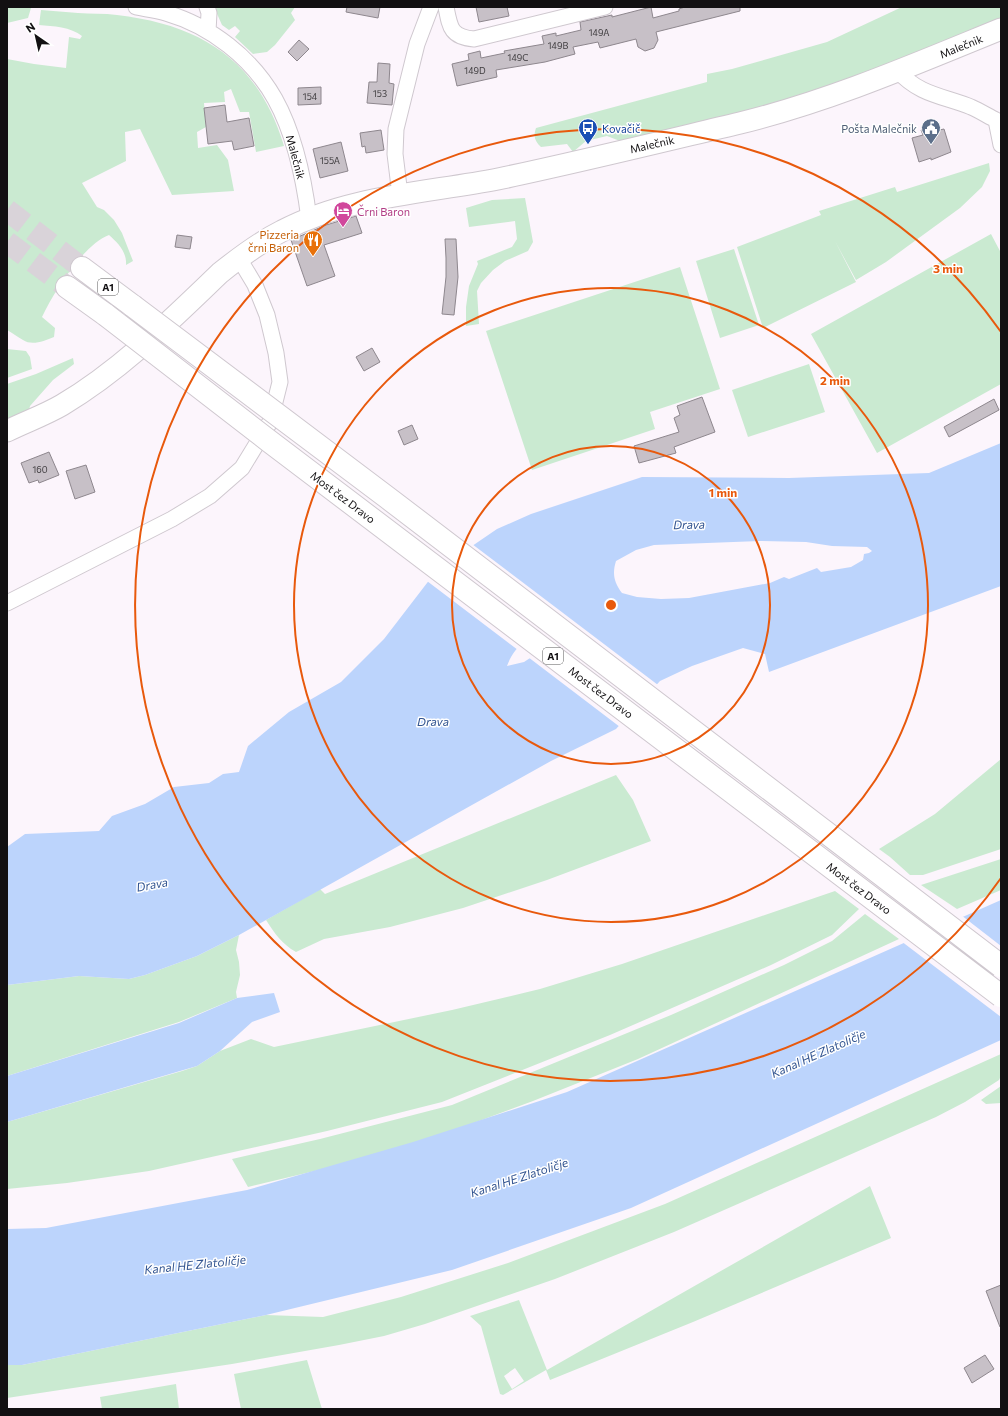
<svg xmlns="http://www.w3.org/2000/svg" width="1008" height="1416" font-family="Commissioner,sans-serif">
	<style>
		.green { fill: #caead1; fill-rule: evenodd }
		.water { fill: #bcd4fc; fill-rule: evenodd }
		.pier { fill: #fcf5fc }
		.building { fill: #c7c0c7; stroke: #8e878e }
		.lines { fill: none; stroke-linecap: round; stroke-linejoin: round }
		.highway-tunnel { stroke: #d9d3d9; stroke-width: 22; stroke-dasharray: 22 11; stroke-linecap: butt }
		.street-casing { stroke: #cfc8cf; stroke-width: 17 }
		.secondary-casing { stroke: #cfc8cf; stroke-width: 23 }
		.highway-casing { stroke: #cfc8cf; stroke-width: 24 }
		.street { stroke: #fff; stroke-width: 15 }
		.secondary { stroke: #fff; stroke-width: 21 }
		.highway { stroke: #fff; stroke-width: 22 }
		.highway-bridge-casing { stroke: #cfc8cf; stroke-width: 24; stroke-linecap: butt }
		.highway-bridge { stroke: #fff; stroke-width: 22 }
		.ring { fill: none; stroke: #e8590c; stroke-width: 2 }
		.labels { text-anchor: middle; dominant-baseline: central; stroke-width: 3; stroke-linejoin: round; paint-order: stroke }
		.number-label { font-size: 9px; fill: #3f3c3f }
		.shield { fill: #fff; stroke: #595859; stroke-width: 1 }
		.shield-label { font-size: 10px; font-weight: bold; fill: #121012 }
		.street-label { font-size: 11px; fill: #121012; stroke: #fff }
		.transit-label { font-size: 11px; fill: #164399; stroke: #fff; text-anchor: start }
		.service-label { font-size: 11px; fill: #4e5e75; stroke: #fff; text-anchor: end }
		.hotel-label { font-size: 11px; fill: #b23c85; stroke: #fff; text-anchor: start }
		.food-label { font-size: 11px; fill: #c56008; stroke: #fff; text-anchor: end }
		.water-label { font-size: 12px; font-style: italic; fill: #335591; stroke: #fff }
		.centre { fill: #e8590c; stroke: #fff; stroke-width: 2 }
		.ring-label { font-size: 12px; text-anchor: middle; font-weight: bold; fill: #e8590c; stroke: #fff; stroke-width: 3; stroke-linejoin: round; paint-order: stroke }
	</style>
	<rect width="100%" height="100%" fill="#fcf5fc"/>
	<path class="green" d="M 7,7 L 29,7 L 31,8 L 28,18 L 7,23 Z
		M 214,7 L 295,7 L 291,13 L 295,20 L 275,45 L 267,52 L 253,54 L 235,37 L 240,31 L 235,26 L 229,30 L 222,25 Z
		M 902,7 L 1001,7 L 1001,20 L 808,96 L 704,124 L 620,141 L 607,136 L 586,141 L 573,152 L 567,144 L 541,147 C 535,141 533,137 536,128 L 707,82 L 707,74 L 732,69 L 827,42 Z
		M 41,10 C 53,11 66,12 78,13 C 91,14 104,13 117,15 C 203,25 259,62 284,146 L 256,152 L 249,112 L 240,112 L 231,89 L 224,92 L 225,102 L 204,103 L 206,127 L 197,132 L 198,148 L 217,145 L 228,160 L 234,191 L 172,195 L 140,129 L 125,132 L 126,161 L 82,183 L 97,207 L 104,210 L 114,220 L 122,233 L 133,261 L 126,265 C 127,252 118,243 109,235 C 83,245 54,292 42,317 L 55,328 L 54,337 C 44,341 32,346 23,340 C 17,337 13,333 7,330 L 7,59 L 34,64 L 66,68 L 69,37 L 80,39 L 82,36 C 71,27 53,26 39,25 Z
		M 989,163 L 990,171 L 982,187 L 960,208 L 886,262 L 856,280 L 835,241 L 856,282 L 763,328 L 737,247 L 821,215 L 819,211 L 895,187 L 897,192 Z
		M 525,198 L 533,242 L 528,251 L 505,261 L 493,270 L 481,283 L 477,291 L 479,324 L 466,326 L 466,307 L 469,286 L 478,264 L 477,261 L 512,247 L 517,239 L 515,221 L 469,227 L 466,208 L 492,200 Z
		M 991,234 L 1001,253 L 1001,384 L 877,453 L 811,334 Z
		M 734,249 L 759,325 L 720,338 L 696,261 Z
		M 680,267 L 720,389 L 650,412 L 655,429 L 532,470 L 486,331 Z
		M 7,349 L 26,351 L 30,357 L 32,369 L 7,378 Z
		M 73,358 L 74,364 L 53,380 L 30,406 L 29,410 L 7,421 L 7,384 L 36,374 Z
		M 809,364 L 825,412 L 748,437 L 732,390 Z
		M 1001,759 L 1001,849 L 923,875 L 910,875 L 890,857 L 879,849 L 935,814 Z
		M 616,775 L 633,800 L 651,841 L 547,880 L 463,908 L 390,927 L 324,939 L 296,952 C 282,944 275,934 266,920 L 320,889 L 325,894 Z
		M 1001,859 L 1001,890 L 957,909 L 921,885 Z
		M 835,891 L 859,909 L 832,935 L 771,965 L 610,1035 L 442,1102 L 327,1131 L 149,1171 L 67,1183 L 7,1189 L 7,1122 L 182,1071 L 197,1066 L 220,1051 L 251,1039 L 274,1047 L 452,1010 L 540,989 L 622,964 Z
		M 865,914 L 899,939 L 638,1059 L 533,1101 L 444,1134 L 369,1158 L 248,1187 L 232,1159 L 320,1139 L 452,1105 L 671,1015 L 784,965 L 832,941 Z
		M 239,935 L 236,950 L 239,962 L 240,975 L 236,992 L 237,998 L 179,1022 L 7,1076 L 7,985 L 79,976 L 129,979 L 145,975 L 197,956 Z
		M 1001,1054 L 1001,1076 L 999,1080 L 965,1102 L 936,1117 L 674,1232 L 555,1279 L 425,1324 L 384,1336 L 339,1345 L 232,1364 L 7,1398 L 7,1365 L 22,1365 L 266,1315 L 323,1317 L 401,1297 L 508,1263 L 665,1204 Z
		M 1001,1086 L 1001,1103 L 986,1104 L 981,1100 Z
		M 870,1186 L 891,1238 L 693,1322 L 550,1380 L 546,1370 L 503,1395 L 500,1394 L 481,1326 L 470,1316 L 519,1300 L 547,1370 ZM 515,1368 L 524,1381 L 512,1389 L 504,1376 Z
		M 307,1360 L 322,1409 L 241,1409 L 234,1374 Z
		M 176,1384 L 179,1409 L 102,1409 L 100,1397 Z"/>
	<path class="water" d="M 1001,443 L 1001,586 L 769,672 L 765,654 L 743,648 L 692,666 L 660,681 L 616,729 L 551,761 L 239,935 L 197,956 L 145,975 L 129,979 L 79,976 L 7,985 L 7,847 L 25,834 L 99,831 L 112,816 L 145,804 L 174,787 L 209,783 L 223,774 L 239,772 L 248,746 L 289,712 L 341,682 L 384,639 L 437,570 L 497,529 L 531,514 L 642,477 L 789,478 L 929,473 ZM 760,541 L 806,542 L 832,546 L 867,547 L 872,551 L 869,553 L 864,554 L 863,560 L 851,567 L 821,572 L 817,568 L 789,579 L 784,577 L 770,583 L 689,598 L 661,599 L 637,597 L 622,593 C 614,582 612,574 616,561 L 636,550 L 654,545 ZM 551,622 L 565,635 L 524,662 L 507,666 C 515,644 533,634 551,622 Z
		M 1001,900 L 1001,1040 L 631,1208 L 452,1270 L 266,1315 L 22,1365 L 7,1365 L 7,1229 L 46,1228 L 247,1190 L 413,1142 L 567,1092 Z
		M 274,993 L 280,1012 L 252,1022 L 220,1051 L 197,1066 L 7,1122 L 7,1076 L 179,1023 L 237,998 Z"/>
	<path class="pier" d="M 472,544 L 658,685 L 620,727 L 528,657 L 563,634 L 552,624 L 525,642 L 518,650 L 427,581 L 436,569 Z
		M 961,915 L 1001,946 L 1001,1017 L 901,941 Z"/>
	<path class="building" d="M 347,7 L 380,7 L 378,18 L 346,12 Z
		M 476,7 L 507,7 L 509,16 L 479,22 Z
		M 651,7 L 653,18 L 679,11 L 679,9 L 685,7 L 740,7 L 740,11 L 656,32 L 658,40 L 654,48 L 645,51 L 638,47 L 636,39 L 600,48 L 598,42 L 573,47 L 575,54 L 545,62 L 496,70 L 497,77 L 457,86 L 452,64 L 469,60 L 468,54 L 480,51 L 481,58 L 505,53 L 504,51 L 544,44 L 542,36 L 556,33 L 556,36 L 581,30 L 580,22 L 612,15 L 612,17 Z
		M 299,40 L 309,49 L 297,61 L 288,52 Z
		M 378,63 L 390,64 L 389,83 L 394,84 L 392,105 L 367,103 L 369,82 L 377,82 Z
		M 321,87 L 321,104 L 298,105 L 298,88 Z
		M 225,105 L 227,122 L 249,118 L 254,146 L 234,150 L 232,141 L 208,144 L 204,108 Z
		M 933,126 L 935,131 L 944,129 L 951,152 L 931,160 L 931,158 L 919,162 L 912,138 L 923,135 L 921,130 Z
		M 381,130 L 384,150 L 366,153 L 365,146 L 362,147 L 360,133 Z
		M 341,142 L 348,171 L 320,178 L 313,149 Z
		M 356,216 L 362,233 L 324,245 L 335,276 L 307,286 L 291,240 L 326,225 Z
		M 177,235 L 192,237 L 190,249 L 175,247 Z
		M 445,239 L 456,239 L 458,277 L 454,315 L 442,314 L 446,277 L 446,258 Z
		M 372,348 L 380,362 L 364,371 L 356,357 Z
		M 702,397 L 715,432 L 674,447 L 676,453 L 639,463 L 634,446 L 679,432 L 674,418 L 680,415 L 677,406 Z
		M 994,399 L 999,410 L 949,437 L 944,427 Z
		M 412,425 L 418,439 L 404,445 L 398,431 Z
		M 49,452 L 59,475 L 39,483 L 38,480 L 29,483 L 21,463 Z
		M 86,465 L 95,492 L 75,499 L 66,471 Z
		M 1001,1285 L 1001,1327 L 1000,1327 L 986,1291 Z
		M 985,1355 L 994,1369 L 972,1383 L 964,1368 Z"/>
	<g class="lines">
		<path class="highway-tunnel" d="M 7,210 L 82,268
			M 7,242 L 67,287"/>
		<g class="street-casing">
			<path id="street" d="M 136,7 C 146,9 156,10 166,13 C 211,26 252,58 275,99 C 295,135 304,179 309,219
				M 207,7 L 209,13 L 208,31
				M 446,7 C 450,28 451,37 474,39 L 605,7
				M 898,71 C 919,95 944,96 971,107 C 980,111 988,116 996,120 L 1001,145
				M 400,195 L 395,154 L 396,129 L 417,44 L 431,7
				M 7,603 L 172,519 L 210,496 L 242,468 L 270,422 L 280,382 L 276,353 L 267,315 L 255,285 L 243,265 L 237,259"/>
		</g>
		<g class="secondary-casing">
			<path id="secondary" d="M 7,431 C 25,422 45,415 62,405 C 121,370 171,320 220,273 C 240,257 260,242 282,231 C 348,196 426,193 498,179 C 579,162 660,142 740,123 C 830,101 915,64 1001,29"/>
		</g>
		<g class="highway-casing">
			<path id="highway" d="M 82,268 L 133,306
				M 67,287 L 106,315"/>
		</g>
		<use href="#street" class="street"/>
		<use href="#secondary" class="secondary"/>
		<use href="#highway" class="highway"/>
		<g class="highway-bridge-casing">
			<path id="highway-bridge" d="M 133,306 L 388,498 L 1001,966
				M 106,315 L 269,441 L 1001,996"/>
		</g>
		<use href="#highway-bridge" class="highway-bridge"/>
	</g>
	<g class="ring">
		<circle cx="611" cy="605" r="159"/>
		<circle cx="611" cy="605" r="317"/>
		<path d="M1001 878A476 476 0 1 1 1001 332"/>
	</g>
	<defs>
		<g id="bus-pin" transform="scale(1)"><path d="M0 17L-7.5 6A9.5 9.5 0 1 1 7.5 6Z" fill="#1a4fb4" stroke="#fff"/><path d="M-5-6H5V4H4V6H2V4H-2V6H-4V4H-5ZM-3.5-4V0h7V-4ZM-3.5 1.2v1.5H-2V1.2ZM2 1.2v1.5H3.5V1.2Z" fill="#fff"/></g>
		<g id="civic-pin" transform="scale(1)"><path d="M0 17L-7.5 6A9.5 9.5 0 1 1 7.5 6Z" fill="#5c6f8a" stroke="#fff"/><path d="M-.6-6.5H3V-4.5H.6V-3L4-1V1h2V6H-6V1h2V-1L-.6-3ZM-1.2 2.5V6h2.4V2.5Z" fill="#fff"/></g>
		<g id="hotel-pin" transform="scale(1)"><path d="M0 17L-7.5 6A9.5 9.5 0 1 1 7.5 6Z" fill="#d1479c" stroke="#fff"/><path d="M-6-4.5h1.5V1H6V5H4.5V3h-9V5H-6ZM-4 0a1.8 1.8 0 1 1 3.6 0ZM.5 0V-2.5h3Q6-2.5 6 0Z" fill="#fff"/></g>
		<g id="restaurant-pin" transform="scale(1)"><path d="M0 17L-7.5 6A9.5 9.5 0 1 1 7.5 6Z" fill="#e8710a" stroke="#fff"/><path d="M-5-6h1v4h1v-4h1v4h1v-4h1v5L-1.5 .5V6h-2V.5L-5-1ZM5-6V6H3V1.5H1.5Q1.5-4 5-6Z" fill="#fff"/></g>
	</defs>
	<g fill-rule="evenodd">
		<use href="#bus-pin" x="588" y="128"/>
		<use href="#civic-pin" x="931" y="128"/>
		<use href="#hotel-pin" x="343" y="211"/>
		<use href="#restaurant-pin" x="313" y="240"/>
	</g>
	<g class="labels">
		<g class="number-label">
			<text x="599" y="32">149A</text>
			<text x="558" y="45">149B</text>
			<text x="518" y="57">149C</text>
			<text x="475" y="70">149D</text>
			<text x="380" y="93">153</text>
			<text x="310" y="96">154</text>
			<text x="330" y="160">155A</text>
			<text x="40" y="469">160</text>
		</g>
		<g class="shield">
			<rect x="98" y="279" width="20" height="16" rx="3"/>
			<rect x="543" y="648" width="20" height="16" rx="3"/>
		</g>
		<g class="shield-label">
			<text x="108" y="287">A1</text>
			<text x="553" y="656">A1</text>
		</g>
		<g class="street-label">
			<text transform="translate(961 46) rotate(-22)">Malečnik</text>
			<text transform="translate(652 144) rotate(-13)">Malečnik</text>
			<text transform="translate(296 157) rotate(75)">Malečnik</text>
			<text transform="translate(343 497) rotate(37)">Most čez Dravo</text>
			<text transform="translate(601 692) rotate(37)">Most čez Dravo</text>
			<text transform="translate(859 888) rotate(37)">Most čez Dravo</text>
		</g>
		<g class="transit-label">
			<text x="602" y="128">Kovačič</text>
		</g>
		<g class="service-label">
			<text x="917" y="128">Pošta Malečnik</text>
		</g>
		<g class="hotel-label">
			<text x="357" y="211">Črni Baron</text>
		</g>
		<g class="food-label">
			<text x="299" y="234">Pizzeria<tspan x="299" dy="13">črni Baron</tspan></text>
		</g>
		<g class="water-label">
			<text transform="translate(689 524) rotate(-1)">Drava</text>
			<text x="433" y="721">Drava</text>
			<text transform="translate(152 884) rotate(-10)">Drava</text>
			<text transform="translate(818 1053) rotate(-24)">Kanal HE Zlatoličje</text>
			<text transform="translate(519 1177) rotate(-18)">Kanal HE Zlatoličje</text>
			<text transform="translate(195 1264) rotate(-6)">Kanal HE Zlatoličje</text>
		</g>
	</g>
	<circle cx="611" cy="605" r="6" class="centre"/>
	<g class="ring-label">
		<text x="948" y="273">3 min</text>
		<text x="835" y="385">2 min</text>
		<text x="723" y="497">1 min</text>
	</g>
	<rect width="1008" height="1416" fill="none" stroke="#121012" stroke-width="16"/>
	<g transform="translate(36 36) rotate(326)" stroke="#ffffff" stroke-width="3" paint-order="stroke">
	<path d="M0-3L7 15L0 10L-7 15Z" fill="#121012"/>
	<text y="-6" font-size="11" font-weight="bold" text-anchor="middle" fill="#121012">N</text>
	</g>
</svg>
